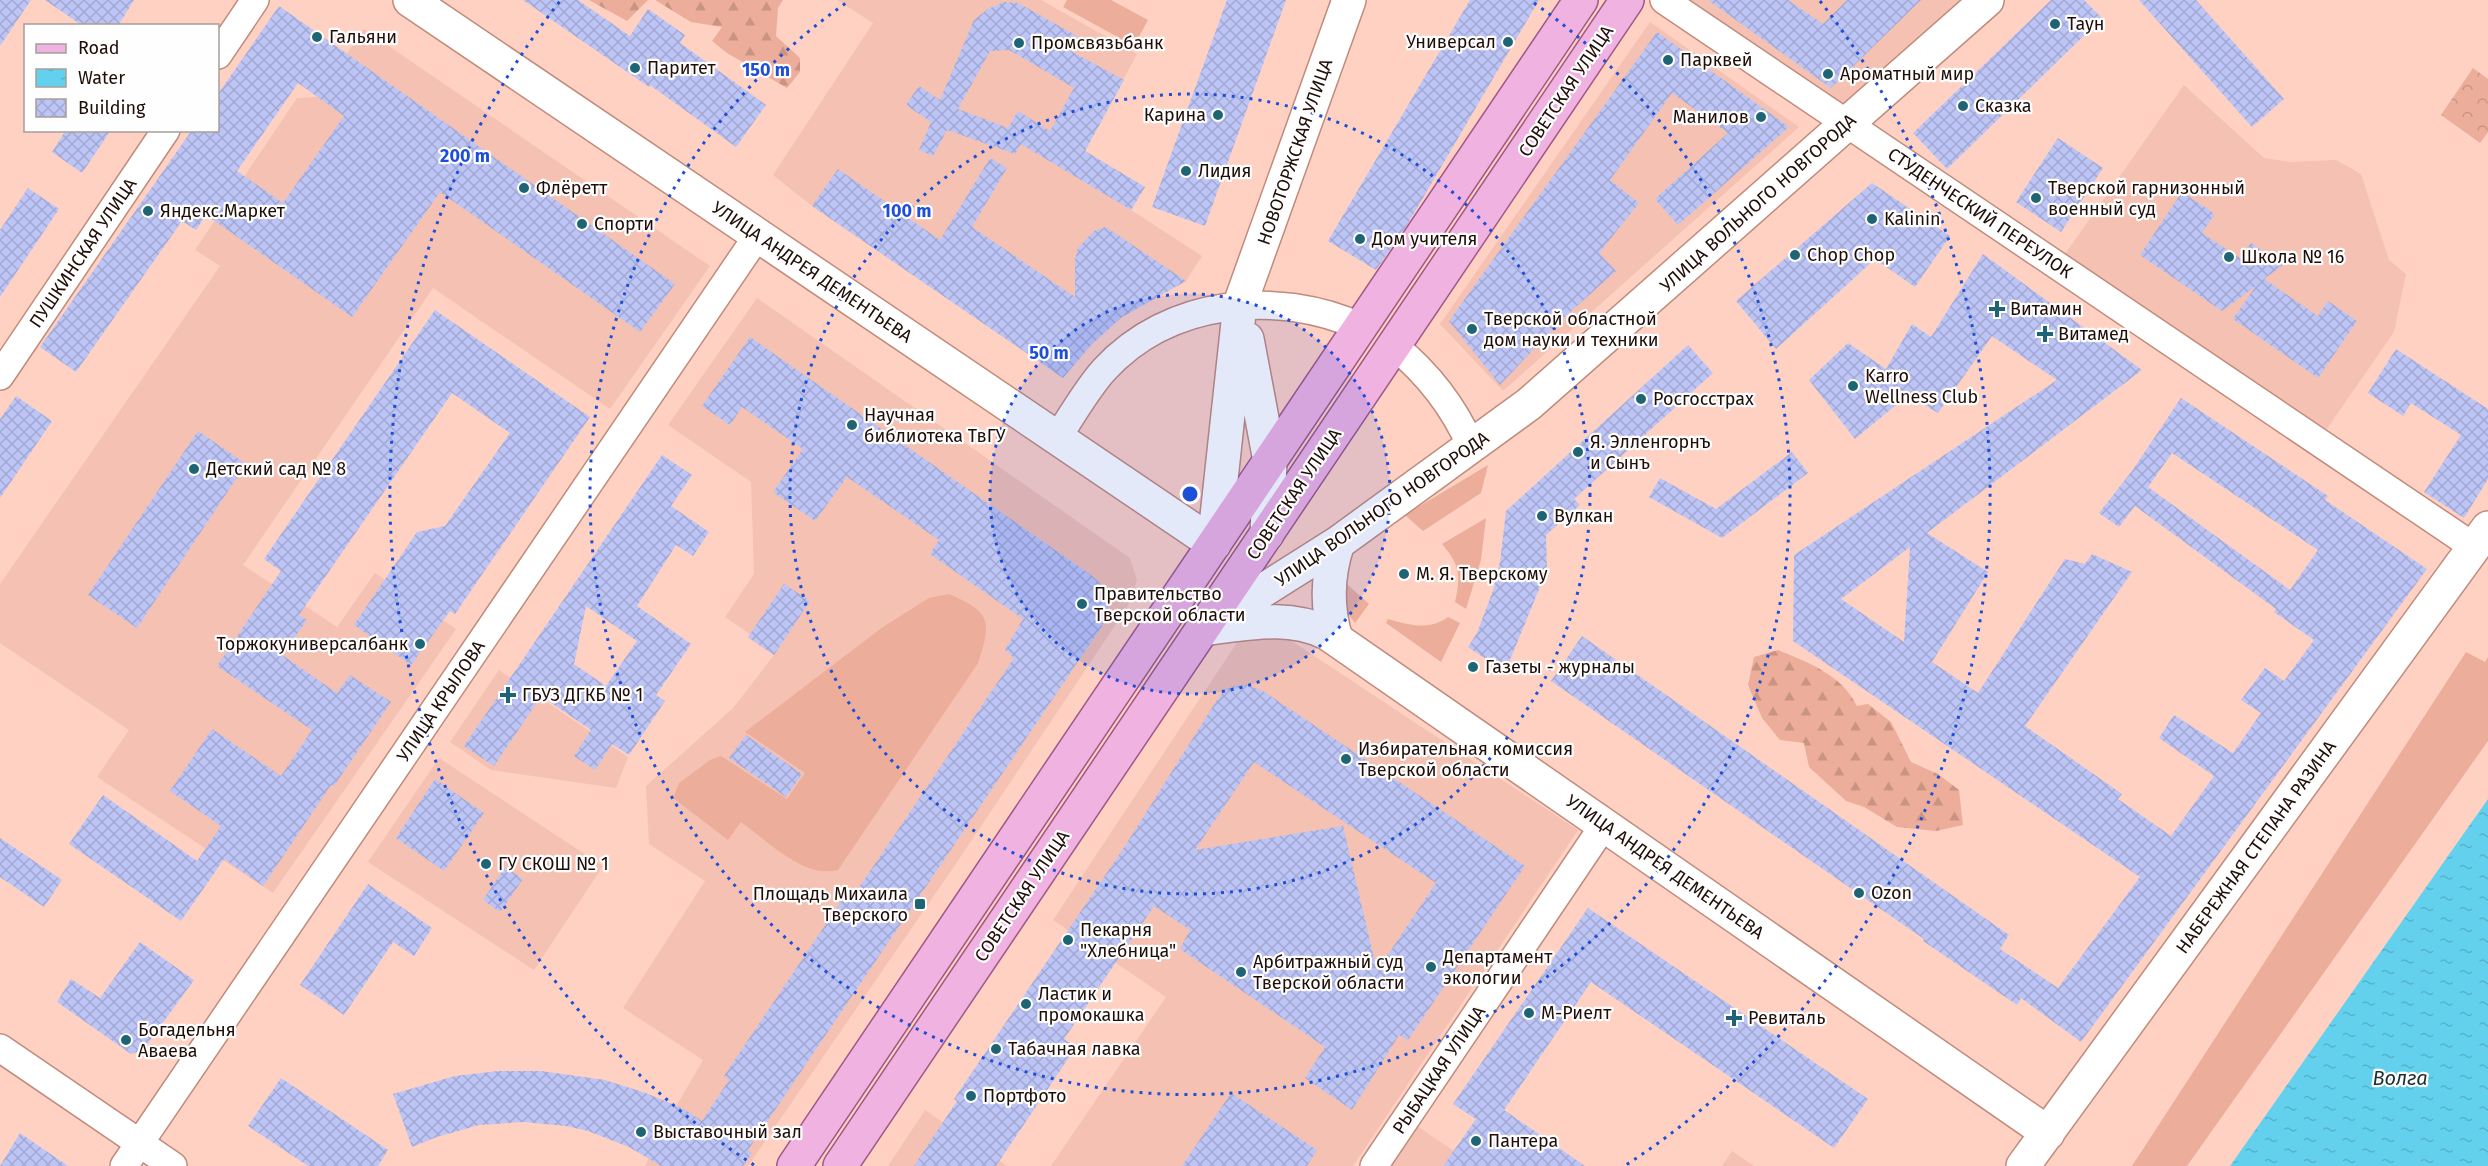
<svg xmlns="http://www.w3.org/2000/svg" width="2488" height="1166" font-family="'Fira Sans',sans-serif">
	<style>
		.built { fill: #f4c1b2 }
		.grass { fill: #ecad9a }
		.forest { fill: url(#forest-firs) }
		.park { fill: url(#park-crowns) }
		.water { fill: url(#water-ripples) }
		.building { fill: url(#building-cross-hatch); fill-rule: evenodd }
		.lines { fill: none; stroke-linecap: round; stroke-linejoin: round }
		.minor-casing { stroke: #c08b7b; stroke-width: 30 }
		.tertiary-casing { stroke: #c08b7b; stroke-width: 36 }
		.secondary-casing { stroke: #c08b7b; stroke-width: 36 }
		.primary-casing { stroke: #a05786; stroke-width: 36 }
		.minor { stroke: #fff; stroke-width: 27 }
		.tertiary { stroke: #fff; stroke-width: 33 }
		.secondary { stroke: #fff; stroke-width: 33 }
		.primary { stroke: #f0b2e0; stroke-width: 33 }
		.ring { fill: none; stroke: #1d4ed8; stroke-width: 3; stroke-dasharray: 3 6 }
		.poi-dot { fill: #1f6475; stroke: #fefefe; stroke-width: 2 }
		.labels { text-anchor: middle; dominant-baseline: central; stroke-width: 4.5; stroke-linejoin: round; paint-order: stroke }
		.poi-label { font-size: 18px; fill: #1f0d07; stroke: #fefefe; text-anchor: start }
		.street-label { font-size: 18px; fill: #1f0d07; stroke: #fefefe }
		.water-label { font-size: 20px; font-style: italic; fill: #1a2e33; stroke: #fefefe }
		.centre { fill: #1d4ed8; stroke: #fefefe; stroke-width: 3 }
		.ring-label { font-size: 18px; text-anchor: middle; font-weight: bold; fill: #1d4ed8; stroke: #fefefe; stroke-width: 4.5; stroke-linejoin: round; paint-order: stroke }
	</style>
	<defs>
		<pattern id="forest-firs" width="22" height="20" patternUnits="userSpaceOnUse" patternTransform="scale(1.5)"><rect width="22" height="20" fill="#ecad9a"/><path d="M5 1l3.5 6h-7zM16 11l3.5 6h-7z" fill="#ca9483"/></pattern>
		<pattern id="park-crowns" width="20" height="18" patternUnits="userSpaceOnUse" patternTransform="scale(1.5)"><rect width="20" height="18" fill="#ecad9a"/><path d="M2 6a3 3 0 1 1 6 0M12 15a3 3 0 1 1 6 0" fill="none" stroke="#ca9483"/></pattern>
		<pattern id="water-ripples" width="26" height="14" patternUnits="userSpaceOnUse" patternTransform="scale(1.5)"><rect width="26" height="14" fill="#63d1ed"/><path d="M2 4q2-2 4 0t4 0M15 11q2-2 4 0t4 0" fill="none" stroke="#56b2ca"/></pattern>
		<pattern id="building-cross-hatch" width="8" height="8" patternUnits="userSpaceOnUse" patternTransform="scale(1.5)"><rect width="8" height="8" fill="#bdc5f6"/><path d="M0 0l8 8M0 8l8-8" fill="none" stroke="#a2a8d1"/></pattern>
	</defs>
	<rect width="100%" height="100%" fill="#ffd1c3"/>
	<path class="built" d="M 837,0 L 1041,0 L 1137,54 L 1085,151 L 1145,187 L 1131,210 L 1202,256 L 1186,281 L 1122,317 L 1091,345 L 1063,378 L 812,206 L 773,175 L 873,23 Z
		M 1673,0 L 1962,0 L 1841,113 Z
		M 1650,22 L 1799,127 L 1503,391 L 1440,324 Z
		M 364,29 L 710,266 L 610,409 L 433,288 L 243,565 L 337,627 L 375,573 L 456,629 L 273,893 L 97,777 L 129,730 L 0,643 L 0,584 L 220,266 L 195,250 L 297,98 L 317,97 Z
		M 2184,85 L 2264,158 L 2289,162 L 2336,160 L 2361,174 L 2389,260 L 2406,274 L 2394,332 L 2326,430 L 2065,254 Z
		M 757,298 L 1130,558 L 1137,580 L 1128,606 L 953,868 L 748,1166 L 645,1166 L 664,1127 L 703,1060 L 623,1008 L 705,881 L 649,844 L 646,786 L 733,708 L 774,655 L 748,638 L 750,634 L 725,617 L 754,574 L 751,482 L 668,425 Z
		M 1278,632 L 1578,830 L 1353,1166 L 1051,1166 L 1166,997 L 1053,920 L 1240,638 Z
		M 499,670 L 628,757 L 616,788 L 491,770 L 450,742 Z
		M 439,758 L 603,866 L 534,970 L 368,862 Z
		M 925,1110 L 1007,1166 L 888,1166 Z
		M 1413,1123 L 1476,1166 L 1383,1166 Z
		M 1732,1151 L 1754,1166 L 1722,1166 Z"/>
	<path class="grass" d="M 1067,0 L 1111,0 L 1148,20 L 1134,46 L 1063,7 Z
		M 1488,465 L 1481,493 L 1423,531 L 1405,515 Z
		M 1486,518 L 1481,560 L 1466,609 L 1455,602 C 1461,575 1460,565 1442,544 Z
		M 1339,577 L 1369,604 L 1355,623 L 1346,611 Z
		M 949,594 C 991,612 992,621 978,663 L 838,870 C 804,879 768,841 741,822 L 728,840 L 673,798 L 679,783 L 710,760 L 721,756 L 787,799 L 805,773 L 745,732 L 883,627 L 929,598 Z
		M 1448,617 L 1460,623 L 1441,662 L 1386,623 L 1388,619 C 1409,625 1429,631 1448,617 Z
		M 2466,652 L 2485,662 L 2488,657 L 2488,741 L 2187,1166 L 2132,1166 Z"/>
	<path class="forest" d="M 589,0 L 648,0 L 627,21 Z
		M 655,0 L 783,0 L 778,8 L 776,36 L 800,58 L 800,72 L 787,88 L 727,53 L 712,41 L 722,27 L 691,22 Z
		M 1778,650 C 1809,663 1841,674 1857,706 L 1868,704 L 1891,722 L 1911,762 L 1938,774 L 1959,790 L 1963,825 L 1936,831 L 1897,827 L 1864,807 L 1846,801 L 1809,767 L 1804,743 L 1780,740 L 1762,718 L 1748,685 L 1754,657 Z"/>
	<path class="park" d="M 2473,68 L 2488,79 L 2488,132 L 2480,143 L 2441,115 Z"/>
	<path class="water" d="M 2488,799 L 2488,1166 L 2230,1166 Z"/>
	<path class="building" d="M 0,0 L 31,0 L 0,46 Z
		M 45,0 L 134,0 L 118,26 L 83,26 Z
		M 523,0 L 578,0 L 630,36 L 648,9 L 685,35 L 680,43 L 766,105 L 736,147 L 650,85 L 649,87 Z
		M 1227,0 L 1286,0 L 1205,226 L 1152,207 Z
		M 1470,0 L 1539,0 L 1407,225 L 1376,270 L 1328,241 Z
		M 1708,0 L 1788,0 L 1823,24 L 1847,0 L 1921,0 L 1831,88 Z
		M 2051,0 L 2084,0 L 2102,18 L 1947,169 L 1913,133 Z
		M 2139,0 L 2196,0 L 2284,99 L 2252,127 Z
		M 1004,2 L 1018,3 L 1077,36 L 1069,50 L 1124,80 L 1085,151 L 1145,187 L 1131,210 L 1021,144 L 1015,154 L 947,130 L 933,156 L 919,150 L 931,122 L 906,105 L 919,86 L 940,100 L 974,20 L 988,9 ZM 1009,50 L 1074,88 L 1050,131 L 1018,111 L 1008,128 L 958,109 L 990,51 Z
		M 279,6 L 675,284 L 640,332 L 440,192 L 352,317 L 206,215 L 196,230 L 182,221 L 76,372 L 40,347 L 192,130 L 218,130 L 218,94 ZM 298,83 L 344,116 L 283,203 L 237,171 Z
		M 1657,32 L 1789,127 L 1678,225 L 1655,199 L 1728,133 L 1672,93 L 1610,180 L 1639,203 L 1599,253 L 1616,271 L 1559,322 L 1500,385 L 1449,321 Z
		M 66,130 L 111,130 L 82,173 L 52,152 Z
		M 2058,138 L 2103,168 L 2061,232 L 2016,202 Z
		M 990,158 L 1007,168 L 972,227 L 1075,297 L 1075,260 L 1078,248 L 1094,231 L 1106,227 L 1186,281 L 1122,317 L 1091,345 L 1063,378 L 812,206 L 838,169 L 940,240 Z
		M 1872,183 L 1950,236 L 1915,287 L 1875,259 L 1776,349 L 1736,301 Z
		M 28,188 L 59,209 L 0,297 L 0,230 Z
		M 2182,192 L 2215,214 L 2202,233 L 2240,258 L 2251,243 L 2283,265 L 2264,279 L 2318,316 L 2328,301 L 2357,321 L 2318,378 L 2233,319 L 2256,286 L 2222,311 L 2140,255 Z
		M 1983,254 L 2142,370 L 1927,533 L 1988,572 L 1932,662 L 1978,693 L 2065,559 L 2085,564 L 2092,554 L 2132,572 L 2025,726 L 2122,794 L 2118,799 L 2171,836 L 2214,776 L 2159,738 L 2174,715 L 2233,753 L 2261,713 L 2241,700 L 2265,668 L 2284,681 L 2314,640 L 2274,612 L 2276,609 L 2135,506 L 2119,527 L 2099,513 L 2132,471 L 2181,398 L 2328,496 L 2325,500 L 2427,569 L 2081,1042 L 2021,998 L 2017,1005 L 1923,941 L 1924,939 L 1551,681 L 1582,636 L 2009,935 L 2000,949 L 2058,988 L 2140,877 L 1793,641 L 1794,555 L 2057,380 L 1992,336 L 1938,413 L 1908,395 L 1855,439 L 1809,380 L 1848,343 L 1886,369 L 1912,324 L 1931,337 ZM 2172,453 L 2318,550 L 2290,590 L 2148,487 ZM 1910,547 L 1904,642 L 1841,599 Z
		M 435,310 L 590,417 L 455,614 L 450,611 L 411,665 L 354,625 L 417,532 L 445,526 L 510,433 L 452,393 L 299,615 L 307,620 L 282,655 L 337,693 L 350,675 L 391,702 L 334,786 L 331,785 L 263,886 L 224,859 L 181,921 L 69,844 L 103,795 L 197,861 L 221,826 L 170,791 L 212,729 L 281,776 L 312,730 L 217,666 L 281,571 L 264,559 Z
		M 750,337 L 1091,575 L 1103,586 L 1108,598 L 1108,612 L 1102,626 L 748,1150 L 752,1153 L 743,1166 L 661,1166 L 629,1147 L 588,1131 L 566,1126 L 523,1122 L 479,1125 L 437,1137 L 412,1147 L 393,1094 L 455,1076 L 498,1071 L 541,1071 L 605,1080 L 646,1093 L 684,1109 L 702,1121 L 729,1080 L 724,1076 L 848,891 L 854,895 L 1014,658 L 1005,650 L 1023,619 L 930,554 L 939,540 L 847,477 L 815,521 L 773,492 L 803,449 L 742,407 L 730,425 L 702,406 Z
		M 1688,345 L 1713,373 L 1574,499 L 1580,505 L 1546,535 L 1547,570 L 1505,672 L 1468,647 L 1477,633 L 1494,588 L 1500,562 L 1506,511 Z
		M 2396,349 L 2488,409 L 2488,479 L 2464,518 L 2424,492 L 2461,435 L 2411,403 L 2403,416 L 2368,393 Z
		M 16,396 L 52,421 L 0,498 L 0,419 Z
		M 198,431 L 246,464 L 137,628 L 88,595 Z
		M 1792,452 L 1808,473 L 1722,538 L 1649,497 L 1660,478 L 1716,509 Z
		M 662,455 L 692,475 L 671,506 L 709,532 L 693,556 L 676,545 L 637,606 L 691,644 L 656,695 L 665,701 L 629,755 L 612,744 L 595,770 L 574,756 L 591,730 L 541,696 L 494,766 L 464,746 ZM 586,606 L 637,641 L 606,686 L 574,664 Z
		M 784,584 L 810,601 L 774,655 L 748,637 Z
		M 1247,685 L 1263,691 L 1525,866 L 1408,1040 L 1399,1035 L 1352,1110 L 1305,1078 L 1325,1047 L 1180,949 L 1190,930 L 1154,906 L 1064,1039 L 1076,1047 L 996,1166 L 914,1166 L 957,1101 L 954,1099 L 1125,846 L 1215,703 L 1224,690 L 1235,686 ZM 1254,762 L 1436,883 L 1377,971 L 1343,826 L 1195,850 Z
		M 746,735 L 802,774 L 786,797 L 729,758 Z
		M 435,779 L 484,813 L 444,871 L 396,838 Z
		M 0,838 L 62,880 L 44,907 L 0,877 Z
		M 505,867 L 523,879 L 500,912 L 483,900 Z
		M 368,884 L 432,928 L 414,956 L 393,942 L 344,1015 L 300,985 Z
		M 1588,908 L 1868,1099 L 1834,1148 L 1591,982 L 1504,1110 L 1585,1166 L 1443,1166 L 1476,1119 L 1453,1104 Z
		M 140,942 L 194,980 L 143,1050 L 131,1054 L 57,1002 L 71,979 L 100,998 Z
		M 281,1078 L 388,1150 L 378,1166 L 308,1166 L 248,1126 Z
		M 1231,1093 L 1317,1150 L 1307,1166 L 1182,1166 Z
		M 20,1133 L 68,1166 L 0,1166 Z"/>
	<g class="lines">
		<g class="minor-casing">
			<path id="minor" d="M 1664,0 L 2474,547
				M 218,55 L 255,0
				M 1394,346 C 1429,374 1454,407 1472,448
				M 0,376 L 166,130
				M 1057,438 C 1072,416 1086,390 1104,370 C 1169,299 1277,289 1361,327
				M 0,1048 L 173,1166
				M 124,1166 L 758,235
				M 1374,1166 L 1604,825"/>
		</g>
		<g class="tertiary-casing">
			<path id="tertiary" d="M 410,0 L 1214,544
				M 1210,628 C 1251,623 1289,615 1327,633 L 2048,1133
				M 1202,629 L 1338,543 L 1529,404 L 1987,0
				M 1336,639 C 1326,606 1327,575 1338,543
				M 2023,1166 L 2488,528"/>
		</g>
		<g class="secondary-casing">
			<path id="secondary" d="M 1247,339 L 1270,461 L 1267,534
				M 1214,544 L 1240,304 L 1349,0"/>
		</g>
		<g class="primary-casing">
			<path id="primary" d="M 794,1166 L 1581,0
				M 840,1166 L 1627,0"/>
		</g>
		<use href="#minor" class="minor"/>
		<use href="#tertiary" class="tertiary"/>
		<use href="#secondary" class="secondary"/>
		<use href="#primary" class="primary"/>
	</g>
	<circle cx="1190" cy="494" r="200" fill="#1d4ed8" fill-opacity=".12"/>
	<g class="ring">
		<circle cx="1190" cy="494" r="200"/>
		<circle cx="1190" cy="494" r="400"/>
		<path d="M1534 3A600 600 0 1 1 846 3"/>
		<path d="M754 1165A800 800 0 0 1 560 1M1820 1A800 800 0 0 1 1626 1165"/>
	</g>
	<g class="poi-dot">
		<circle cx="2055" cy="24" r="6"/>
		<circle cx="317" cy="37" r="6"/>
		<circle cx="1508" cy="42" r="6"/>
		<circle cx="1019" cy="43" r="6"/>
		<circle cx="1668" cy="60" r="6"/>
		<circle cx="635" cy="68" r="6"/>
		<circle cx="1828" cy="74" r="6"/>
		<circle cx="1963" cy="106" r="6"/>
		<circle cx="1218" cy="115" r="6"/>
		<circle cx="1761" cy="117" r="6"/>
		<circle cx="1186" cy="171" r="6"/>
		<circle cx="524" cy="188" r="6"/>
		<circle cx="2036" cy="198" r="6"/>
		<circle cx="148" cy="211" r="6"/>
		<circle cx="1872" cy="219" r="6"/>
		<circle cx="582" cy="224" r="6"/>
		<circle cx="1360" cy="239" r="6"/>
		<circle cx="1795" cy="255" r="6"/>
		<circle cx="2229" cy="257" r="6"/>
		<path d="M1994 300h6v6h6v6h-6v6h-6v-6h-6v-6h6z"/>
		<circle cx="1472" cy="329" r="6"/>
		<path d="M2042 325h6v6h6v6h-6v6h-6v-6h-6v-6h6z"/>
		<circle cx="1853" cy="386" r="6"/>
		<circle cx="1641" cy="399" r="6"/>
		<circle cx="852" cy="425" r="6"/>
		<circle cx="1578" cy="452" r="6"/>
		<circle cx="194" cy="469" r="6"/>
		<circle cx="1542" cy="516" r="6"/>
		<circle cx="1404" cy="574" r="6"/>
		<circle cx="1082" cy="604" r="6"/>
		<circle cx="420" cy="644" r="6"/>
		<circle cx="1473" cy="667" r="6"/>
		<path d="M505 686h6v6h6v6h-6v6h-6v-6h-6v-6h6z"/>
		<circle cx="1346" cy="759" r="6"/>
		<circle cx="486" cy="864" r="6"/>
		<circle cx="1859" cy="893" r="6"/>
		<rect x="914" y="898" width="12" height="12" rx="3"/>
		<circle cx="1068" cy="940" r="6"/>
		<circle cx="1431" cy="967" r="6"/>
		<circle cx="1241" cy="972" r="6"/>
		<circle cx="1026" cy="1004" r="6"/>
		<circle cx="1529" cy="1013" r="6"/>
		<path d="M1731 1009h6v6h6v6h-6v6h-6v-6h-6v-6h6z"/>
		<circle cx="126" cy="1040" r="6"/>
		<circle cx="996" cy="1049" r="6"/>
		<circle cx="971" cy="1096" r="6"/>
		<circle cx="641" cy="1132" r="6"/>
		<circle cx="1476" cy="1141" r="6"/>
	</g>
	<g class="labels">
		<g class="poi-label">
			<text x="2067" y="24">Таун</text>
			<text x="329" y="37">Гальяни</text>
			<text x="1496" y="42" text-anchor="end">Универсал</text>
			<text x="1031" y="43">Промсвязьбанк</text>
			<text x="1680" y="60">Парквей</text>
			<text x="647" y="68">Паритет</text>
			<text x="1840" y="74">Ароматный мир</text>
			<text x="1975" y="106">Сказка</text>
			<text x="1206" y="115" text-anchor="end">Карина</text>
			<text x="1749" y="117" text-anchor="end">Манилов</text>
			<text x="1198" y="171">Лидия</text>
			<text x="536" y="188">Флёретт</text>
			<text x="2048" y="188">Тверской гарнизонный<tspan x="2048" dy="21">военный суд</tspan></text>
			<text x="160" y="211">Яндекс.Маркет</text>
			<text x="1884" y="219">Kalinin</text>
			<text x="594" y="224">Спорти</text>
			<text x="1372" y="239">Дом учителя</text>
			<text x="1807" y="255">Chop Chop</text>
			<text x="2241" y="257">Школа № 16</text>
			<text x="2010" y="309">Витамин</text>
			<text x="1484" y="319">Тверской областной<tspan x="1484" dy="21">дом науки и техники</tspan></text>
			<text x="2058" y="334">Витамед</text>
			<text x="1865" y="376">Karro<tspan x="1865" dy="21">Wellness Club</tspan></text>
			<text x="1653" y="399">Росгосстрах</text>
			<text x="864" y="415">Научная<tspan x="864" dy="21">библиотека ТвГУ</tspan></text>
			<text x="1590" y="442">Я. Элленгорнъ<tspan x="1590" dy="21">и Сынъ</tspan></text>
			<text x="206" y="469">Детский сад № 8</text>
			<text x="1554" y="516">Вулкан</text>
			<text x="1416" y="574">М. Я. Тверскому</text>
			<text x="1094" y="594">Правительство<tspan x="1094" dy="21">Тверской области</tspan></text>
			<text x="408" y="644" text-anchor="end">Торжокуниверсалбанк</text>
			<text x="1485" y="667">Газеты - журналы</text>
			<text x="522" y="695">ГБУЗ ДГКБ № 1</text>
			<text x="1358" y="749">Избирательная комиcсия<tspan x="1358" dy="21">Тверской области</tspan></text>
			<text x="498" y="864">ГУ СКОШ № 1</text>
			<text x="1871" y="893">Ozon</text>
			<text x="908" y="894" text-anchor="end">Площадь Михаила<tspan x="908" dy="21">Тверского</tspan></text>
			<text x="1080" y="930">Пекарня<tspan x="1080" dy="21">"Хлебница"</tspan></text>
			<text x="1443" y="957">Департамент<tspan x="1443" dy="21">экологии</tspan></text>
			<text x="1253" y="962">Арбитражный суд<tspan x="1253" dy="21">Тверской области</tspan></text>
			<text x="1038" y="994">Ластик и<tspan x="1038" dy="21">промокашка</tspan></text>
			<text x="1541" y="1013">М-Риелт</text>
			<text x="1748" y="1018">Ревиталь</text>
			<text x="138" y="1030">Богадельня<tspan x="138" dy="21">Аваева</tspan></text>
			<text x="1008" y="1049">Табачная лавка</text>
			<text x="983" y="1096">Портфото</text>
			<text x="653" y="1132">Выставочный зал</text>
			<text x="1488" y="1141">Пантера</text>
		</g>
		<g class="street-label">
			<text transform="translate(1566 91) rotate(-56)">СОВЕТСКАЯ УЛИЦА</text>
			<text transform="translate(1295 152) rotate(-71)">НОВОТОРЖСКАЯ УЛИЦА</text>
			<text transform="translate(1758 203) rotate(-42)">УЛИЦА ВОЛЬНОГО НОВГОРОДА</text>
			<text transform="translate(1980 213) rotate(34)">СТУДЕНЧЕСКИЙ ПЕРЕУЛОК</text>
			<text transform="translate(83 253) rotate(-56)">ПУШКИНСКАЯ УЛИЦА</text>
			<text transform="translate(812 272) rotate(34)">УЛИЦА АНДРЕЯ ДЕМЕНТЬЕВА</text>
			<text transform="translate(1294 494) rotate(-56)">СОВЕТСКАЯ УЛИЦА</text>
			<text transform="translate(1382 509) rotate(-35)">УЛИЦА ВОЛЬНОГО НОВГОРОДА</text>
			<text transform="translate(441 701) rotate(-56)">УЛИЦА КРЫЛОВА</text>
			<text transform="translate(2256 847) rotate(-54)">НАБЕРЕЖНАЯ СТЕПАНА РАЗИНА</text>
			<text transform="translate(1665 867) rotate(35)">УЛИЦА АНДРЕЯ ДЕМЕНТЬЕВА</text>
			<text transform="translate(1022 896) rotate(-56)">СОВЕТСКАЯ УЛИЦА</text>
			<text transform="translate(1439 1070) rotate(-56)">РЫБАЦКАЯ УЛИЦА</text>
		</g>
		<g class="water-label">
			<text x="2400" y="1078">Волга</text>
		</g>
	</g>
	<circle cx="1190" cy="494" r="9" class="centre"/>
	<g class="ring-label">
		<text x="766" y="76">150 m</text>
		<text x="465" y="162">200 m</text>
		<text x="907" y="217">100 m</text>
		<text x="1049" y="359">50 m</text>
	</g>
	<rect x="24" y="24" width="195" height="108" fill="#fefefe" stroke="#a59e9b" stroke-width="1.5"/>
	<rect x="36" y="44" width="30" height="9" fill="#f0b2e0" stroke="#a59e9b" stroke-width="1.5"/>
	<text x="78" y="54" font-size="18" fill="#1f0d07">Road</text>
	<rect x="36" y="69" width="30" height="18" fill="url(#water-ripples)" stroke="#a59e9b" stroke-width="1.5"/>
	<text x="78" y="84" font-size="18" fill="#1f0d07">Water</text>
	<rect x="36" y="99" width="30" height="18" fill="url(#building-cross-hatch)" stroke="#a59e9b" stroke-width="1.5"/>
	<text x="78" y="114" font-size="18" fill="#1f0d07">Building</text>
</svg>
